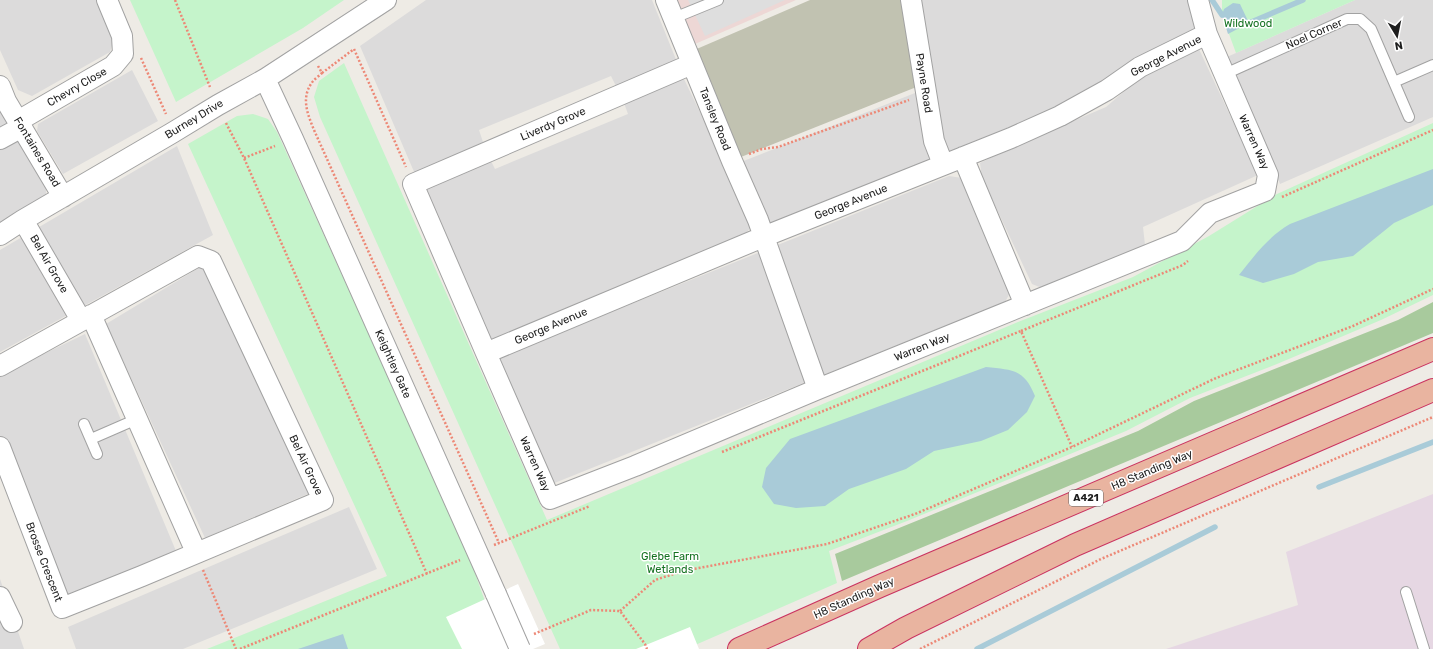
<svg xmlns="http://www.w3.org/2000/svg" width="1433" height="649" font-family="Rubik,sans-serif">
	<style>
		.residential { fill: #dcdbdb }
		.commercial { fill: #edd7d5 }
		.industrial { fill: #e6d7e3 }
		.construction { fill: #c1c2b1 }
		.forest { fill: #a8ca9d }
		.park { fill: #c5f4cb }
		.parking { fill: #dedede }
		.water { fill: #a9cbd8 }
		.pier { fill: #fff }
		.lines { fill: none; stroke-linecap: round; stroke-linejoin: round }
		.stream { stroke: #a9cbd8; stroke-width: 5.5 }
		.service-casing { stroke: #a2a2a2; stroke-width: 12 }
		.minor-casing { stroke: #a2a2a2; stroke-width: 22 }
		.trunk-casing { stroke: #ca3360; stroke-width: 24 }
		.path { stroke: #ed8876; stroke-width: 2.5; stroke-dasharray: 2 2; stroke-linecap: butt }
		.service { stroke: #fff; stroke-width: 10 }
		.minor { stroke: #fff; stroke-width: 20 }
		.trunk { stroke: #e9b4a0; stroke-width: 22 }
		.minor-bridge-casing { stroke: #a2a2a2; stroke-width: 22; stroke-linecap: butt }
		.minor-bridge { stroke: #fff; stroke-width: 20 }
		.labels { text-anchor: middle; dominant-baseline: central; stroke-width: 3; stroke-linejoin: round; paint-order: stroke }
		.shield { fill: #fff; stroke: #626262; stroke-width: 1 }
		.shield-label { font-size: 10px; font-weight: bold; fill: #1e1e1e }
		.park-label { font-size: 11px; fill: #157221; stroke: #fff }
		.street-label { font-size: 11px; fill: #1e1e1e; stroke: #fff }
	</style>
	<rect width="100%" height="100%" fill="#eeebe5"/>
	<path class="residential" d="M 0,0 L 99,0 L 115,36 L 110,52 L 32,96 L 18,90 L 0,50 Z
		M 426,0 L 652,0 L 677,62 L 617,88 L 611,76 L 479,130 L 483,142 L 415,174 L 360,46 Z
		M 917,0 L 1192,0 L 1200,31 L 1057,111 L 950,155 L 943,138 Z
		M 1355,0 L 1433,0 L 1433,117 L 1280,184 L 1227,57 Z
		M 1198,47 L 1258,175 L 1143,227 L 1145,245 L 1042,288 L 1032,284 L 982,178 L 980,163 L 1015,146 L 1106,107 L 1149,70 Z
		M 132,70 L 158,121 L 63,174 L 37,131 L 38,124 Z
		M 683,77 L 754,224 L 746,233 L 491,344 L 421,188 L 489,157 L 495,169 L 628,114 L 624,103 Z
		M 920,91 L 934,162 L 768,228 L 741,162 Z
		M 0,108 L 46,185 L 46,200 L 0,223 Z
		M 177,146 L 213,235 L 0,352 L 0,250 Z
		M 949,176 L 962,178 L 1011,291 L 1005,302 L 552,484 L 497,358 Z
		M 207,263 L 312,492 L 205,538 L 106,324 Z
		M 85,334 L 176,551 L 67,597 L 0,436 L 0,375 Z
		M 349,507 L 377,569 L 183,649 L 76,649 L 68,627 Z
		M 0,579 L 24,649 L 0,649 Z"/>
	<path class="commercial" d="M 677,0 L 796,0 L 695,44 Z"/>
	<path class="industrial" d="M 1433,494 L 1433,649 L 1166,649 L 1298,605 L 1286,552 Z"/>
	<path class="construction" d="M 810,0 L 904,0 L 919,86 L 741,157 L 692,51 Z"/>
	<path class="forest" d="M 1433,302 L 1433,333 L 842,581 L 835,554 L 1138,431 L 1194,401 L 1398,320 Z"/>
	<path class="park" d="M 130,0 L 344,0 L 303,28 L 176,102 Z
		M 1222,0 L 1355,0 L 1236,53 L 1222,15 Z
		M 344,63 L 547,520 L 1018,322 L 1133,277 L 1209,236 L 1277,194 L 1433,123 L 1433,295 L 1381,320 L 1277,364 L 1190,398 L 1126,431 L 907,521 L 829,551 L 837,583 L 686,649 L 560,649 L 320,117 L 314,97 L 319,81 Z
		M 253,114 L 268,119 L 277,132 L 466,548 L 502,649 L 207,649 L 387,576 L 188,144 L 237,116 Z"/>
	<path class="parking" d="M 688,0 L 785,0 L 705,36 Z"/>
	<path class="water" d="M 1233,3 L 1240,4 L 1249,23 L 1228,34 L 1222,15 L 1224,9 Z
		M 1433,169 L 1433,205 L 1394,223 L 1353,256 L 1318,262 L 1294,274 L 1263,283 L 1239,275 C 1254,256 1269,236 1290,224 Z
		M 986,367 C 1013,370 1024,369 1035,396 L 1027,412 L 1008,430 L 981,441 L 934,451 L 906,469 L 849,489 L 825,506 L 796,508 L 774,504 L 762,487 L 766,468 L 790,439 Z
		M 343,634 L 348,649 L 298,649 Z"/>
	<path class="pier" d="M 518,584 L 545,644 L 533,649 L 462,649 L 446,617 Z
		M 690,627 L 699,649 L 636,649 Z"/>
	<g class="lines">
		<path class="stream" d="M 1212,0 L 1222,15
			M 1249,23 L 1303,0
			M 1319,487 L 1433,442
			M 977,649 L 1215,527"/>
		<g class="service-casing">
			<path id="service" d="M 674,18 L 718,0
				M 1225,74 L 1347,19 L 1360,19 L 1371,29 L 1409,117
				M 1394,82 L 1433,65
				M 84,424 L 97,454
				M 91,439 L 137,419
				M 1406,592 L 1424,649"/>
		</g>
		<g class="minor-casing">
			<path id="minor" d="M 666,0 L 732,161 L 758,220 L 818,389
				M 911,0 L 934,141 L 943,164
				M 692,64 L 413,184 L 486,353 L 550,499 L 635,466 L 818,389 L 1182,241 L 1210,213 L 1265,191 L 1268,175 L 1207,34 L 1198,0
				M 265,79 L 293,139 L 496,594
				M 0,86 L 6,101 L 63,197
				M 18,121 L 113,66 L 123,54 L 122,36 L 107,0
				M 0,139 L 22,127
				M 963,157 L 1025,305
				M 23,220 L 81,320
				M 0,235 L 23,220 L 172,133 L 218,105 L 265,79 L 386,0
				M 91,315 L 196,552
				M 486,353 L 763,237 L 1011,138 L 1060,116 L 1107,90 L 1140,67 L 1207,34
				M 0,366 L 198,256 L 211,261 L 323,500 L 142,576 L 62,608 L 0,447
				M 0,597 L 12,622"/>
		</g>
		<g class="trunk-casing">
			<path id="trunk" d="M 739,649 L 880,586 L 1433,349
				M 869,649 L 906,628 L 1075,545 L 1433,390"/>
		</g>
		<path class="path" d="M 175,0 L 210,87
			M 141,58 L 166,114
			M 318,66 L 322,73 C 319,76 313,80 311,84 C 301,99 308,115 314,130 L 499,543
			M 322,73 L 354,49 L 406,167
			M 226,123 L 244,158 L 427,574
			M 749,154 L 762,149 L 778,147 L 909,100
			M 244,158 L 275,146
			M 1282,197 L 1433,130
			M 1021,331 L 1183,265 L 1188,261
			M 722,452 L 1021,331 L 1072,447
			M 494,545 L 590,506
			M 203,570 L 236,649
			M 620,611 L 655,580 L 683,571 L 827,544 L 915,514 L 1072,447 L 1216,378 L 1353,326 L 1433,289
			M 534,634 L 591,610 L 620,611 L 645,644 L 647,649
			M 240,649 L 460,560
			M 920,649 L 1101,559 L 1433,417"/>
		<use href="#service" class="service"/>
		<use href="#minor" class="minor"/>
		<use href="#trunk" class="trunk"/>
		<g class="minor-bridge-casing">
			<path id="minor-bridge" d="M 496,594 L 520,649"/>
		</g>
		<use href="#minor-bridge" class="minor-bridge"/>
	</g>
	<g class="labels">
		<rect class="shield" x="1069" y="490" width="34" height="16" rx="3"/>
		<g class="shield-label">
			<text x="1086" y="498">A421</text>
		</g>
		<g class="park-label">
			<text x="1248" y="23">Wildwood</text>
			<text x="670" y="556">Glebe Farm<tspan x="670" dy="13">Wetlands</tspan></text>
		</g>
		<g class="street-label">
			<text transform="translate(1314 34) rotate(-24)">Noel Corner</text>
			<text transform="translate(1166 56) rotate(-27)">George Avenue</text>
			<text transform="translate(924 83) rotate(81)">Payne Road</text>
			<text transform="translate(77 87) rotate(-30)">Chevry Close</text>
			<text transform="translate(194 119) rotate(-31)">Burney Drive</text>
			<text transform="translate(715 119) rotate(68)">Tansley Road</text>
			<text transform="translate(553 124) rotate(-23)">Liverdy Grove</text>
			<text transform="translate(1254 142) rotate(66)">Warren Way</text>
			<text transform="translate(37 152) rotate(59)">Fontaines Road</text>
			<text transform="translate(851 202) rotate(-22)">George Avenue</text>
			<text transform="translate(49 264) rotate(60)">Bel Air Grove</text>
			<text transform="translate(551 326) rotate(-23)">George Avenue</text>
			<text transform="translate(922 347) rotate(-22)">Warren Way</text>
			<text transform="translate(393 364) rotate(66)">Keightley Gate</text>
			<text transform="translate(535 464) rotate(66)">Warren Way</text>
			<text transform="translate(306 465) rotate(65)">Bel Air Grove</text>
			<text transform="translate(1152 470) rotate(-23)">H8 Standing Way</text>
			<text transform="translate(44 562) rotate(69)">Brosse Crescent</text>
			<text transform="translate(854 598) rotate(-24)">H8 Standing Way</text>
		</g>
	</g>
	<g transform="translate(1397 36) rotate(170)" stroke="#ffffff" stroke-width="3" paint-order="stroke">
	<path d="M0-3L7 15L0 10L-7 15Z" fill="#1e1e1e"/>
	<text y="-6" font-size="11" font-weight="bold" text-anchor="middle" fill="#1e1e1e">N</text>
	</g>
</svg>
